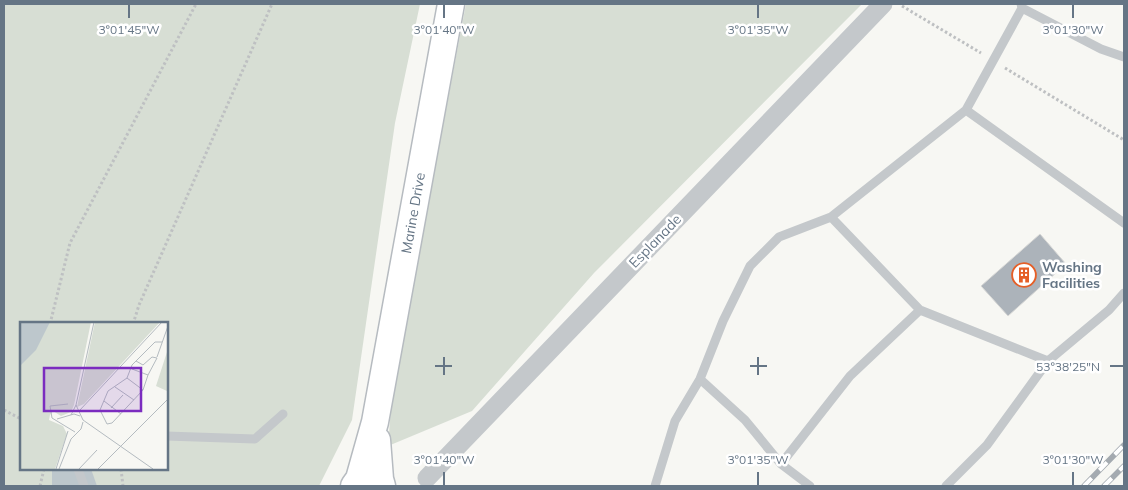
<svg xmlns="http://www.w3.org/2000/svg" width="1128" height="490" font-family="Mulish,sans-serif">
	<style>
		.green { fill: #d7ded4; fill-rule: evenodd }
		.water { fill: #bdc7cc }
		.building { fill: #acb3ba; stroke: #d8d8d6 }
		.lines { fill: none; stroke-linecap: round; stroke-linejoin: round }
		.secondary-casing { stroke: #b6bbc0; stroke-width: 29 }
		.path { stroke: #bec0c2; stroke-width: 3; stroke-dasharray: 2.5 2.5; stroke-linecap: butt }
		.lane { stroke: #c4c8cb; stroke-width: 9 }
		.street { stroke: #c4c8cb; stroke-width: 19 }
		.secondary { stroke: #fff; stroke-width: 26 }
		.rail-casing { stroke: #a4aab0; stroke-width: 5.5 }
		.rail { stroke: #fff; stroke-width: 4; stroke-dasharray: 11; stroke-linecap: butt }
		.ticks { fill: none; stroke: #657585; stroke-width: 2 }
		.labels { text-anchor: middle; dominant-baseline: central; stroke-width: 5; stroke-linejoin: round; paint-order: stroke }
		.street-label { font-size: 14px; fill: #657585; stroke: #fff }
		.poi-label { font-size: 14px; font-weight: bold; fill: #657585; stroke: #fff; text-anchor: start }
		.inset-road { fill: none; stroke: #b4bbc0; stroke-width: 1 }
		.view { fill: #7b2cbf; fill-opacity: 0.15; stroke: #7b2cbf; stroke-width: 2.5 }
		.inset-edge { fill: none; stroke: #657585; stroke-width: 2.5 }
		.ticks-label { font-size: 12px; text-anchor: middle; fill: #657585; stroke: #fff; stroke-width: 5; stroke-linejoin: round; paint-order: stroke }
	</style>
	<rect width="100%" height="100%" fill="#f7f7f3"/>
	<path class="green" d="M 4,4 L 420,4 L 395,123 L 352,420 L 319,486 L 4,486 ZM 21,324 L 166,324 L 166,469 L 21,469 Z
		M 466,4 L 862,4 L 594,273 L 472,411 L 388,446 L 392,394 Z"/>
	<path class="water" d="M 52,469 L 91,469 L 97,486 L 52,486 Z"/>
	<path class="building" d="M 1040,234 L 1066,264 L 1008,316 L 981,286 Z"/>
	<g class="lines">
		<g class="secondary-casing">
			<path id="secondary" d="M 377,440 L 380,479 L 382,486
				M 354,486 L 359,479 L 375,422 L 451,4"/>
		</g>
		<path class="path" d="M 902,6 L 981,53
			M 1005,68 L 1124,140
			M 50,324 L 70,243 L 196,4
			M 133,324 L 139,305 L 272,4
			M 4,410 L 21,419
			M 121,469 L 123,486
			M 40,486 L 44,469"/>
		<path class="lane" d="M 1022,8 L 1101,49 L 1124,57
			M 966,110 L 1124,223
			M 831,217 L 920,310 L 1048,361
			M 700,379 L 745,420 L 781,464 L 810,486
			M 166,436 L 255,439 L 283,414
			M 781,464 L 850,376 L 920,310
			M 78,469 L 84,486
			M 655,486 L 675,421 L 700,379 L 723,321 L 750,266 L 779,237 L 831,217 L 966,110 L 1022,8 L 1021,4
			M 946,486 L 987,445 L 1048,361 L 1109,310 L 1124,293"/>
		<path class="street" d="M 427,478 L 883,4"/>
		<use href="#secondary" class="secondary"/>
		<g class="rail-casing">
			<path id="rail" d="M 1084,486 L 1124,445
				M 1104,486 L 1124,466"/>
		</g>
		<use href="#rail" class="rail"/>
	</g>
	<path class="ticks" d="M 129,5 L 129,18M 444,5 L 444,18M 758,5 L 758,18M 1073,5 L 1073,18M 444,357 L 444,375M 758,357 L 758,375M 435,366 L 452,366M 750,366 L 767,366M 1110,366 L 1123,366M 444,472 L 444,485M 758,472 L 758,485M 1073,472 L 1073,485"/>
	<defs>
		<g id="building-ring" transform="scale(1.25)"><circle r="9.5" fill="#fff" stroke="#e55e26" stroke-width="1.5"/><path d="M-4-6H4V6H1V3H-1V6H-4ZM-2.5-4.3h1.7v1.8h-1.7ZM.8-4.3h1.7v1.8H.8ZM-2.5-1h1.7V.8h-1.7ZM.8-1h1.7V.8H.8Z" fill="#e55e26"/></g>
	</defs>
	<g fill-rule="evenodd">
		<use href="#building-ring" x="1024" y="275"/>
	</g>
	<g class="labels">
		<g class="street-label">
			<text transform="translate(413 213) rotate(-80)">Marine Drive</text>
			<text transform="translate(655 241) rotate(-46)">Esplanade</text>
		</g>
		<g class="poi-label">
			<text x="1042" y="267">Washing<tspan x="1042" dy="16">Facilities</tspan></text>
		</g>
	</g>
	<g transform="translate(20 322)">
		<rect width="148" height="148" fill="#f7f7f3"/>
		<path d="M 0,0 L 71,0 L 54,83 L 51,90 L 41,94 L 33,89 L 30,93 L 29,98 L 43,104 L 47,112 L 35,147 L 0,147 ZM 75,0 L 140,0 L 64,82 L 57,85 ZM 147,30 L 148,69 L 147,69 L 136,64 Z" fill="#d7ded4"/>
		<path d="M 0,0 L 30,0 L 16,28 L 0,44 Z" fill="#bdc7cc"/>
		<path class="inset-road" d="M 137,35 L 148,4M 112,47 L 128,53 L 137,36 L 132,35 L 123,43 L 116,39M 107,56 L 123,68 L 92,101 L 87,102 L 80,88 L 88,69 L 107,56 L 112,43 L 135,20 L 142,20M 95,65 L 114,78M 123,68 L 128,53M 84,79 L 101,92M 56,83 L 63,98 L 133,147M 30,84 L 32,96 L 55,110M 30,84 L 48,82M 91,86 L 103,73M 60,88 L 142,0M 51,93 L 56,83 L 74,0M 37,97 L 54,92 L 60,94M 36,147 L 48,109M 39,147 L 51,117 L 61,107 L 63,100M 59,147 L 77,128M 78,147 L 148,77"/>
		<path class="view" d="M 24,46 L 121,46 L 121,89 L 24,89 Z"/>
		<rect width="148" height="148" class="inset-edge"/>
	</g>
	<g class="ticks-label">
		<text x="129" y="34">3°01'45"W</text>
		<text x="444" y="34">3°01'40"W</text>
		<text x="758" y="34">3°01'35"W</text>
		<text x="1073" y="34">3°01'30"W</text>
		<text x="1068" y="371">53°38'25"N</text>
		<text x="444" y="464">3°01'40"W</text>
		<text x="758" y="464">3°01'35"W</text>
		<text x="1073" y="464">3°01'30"W</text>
	</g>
	<rect width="1128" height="490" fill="none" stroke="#657585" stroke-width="10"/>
</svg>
